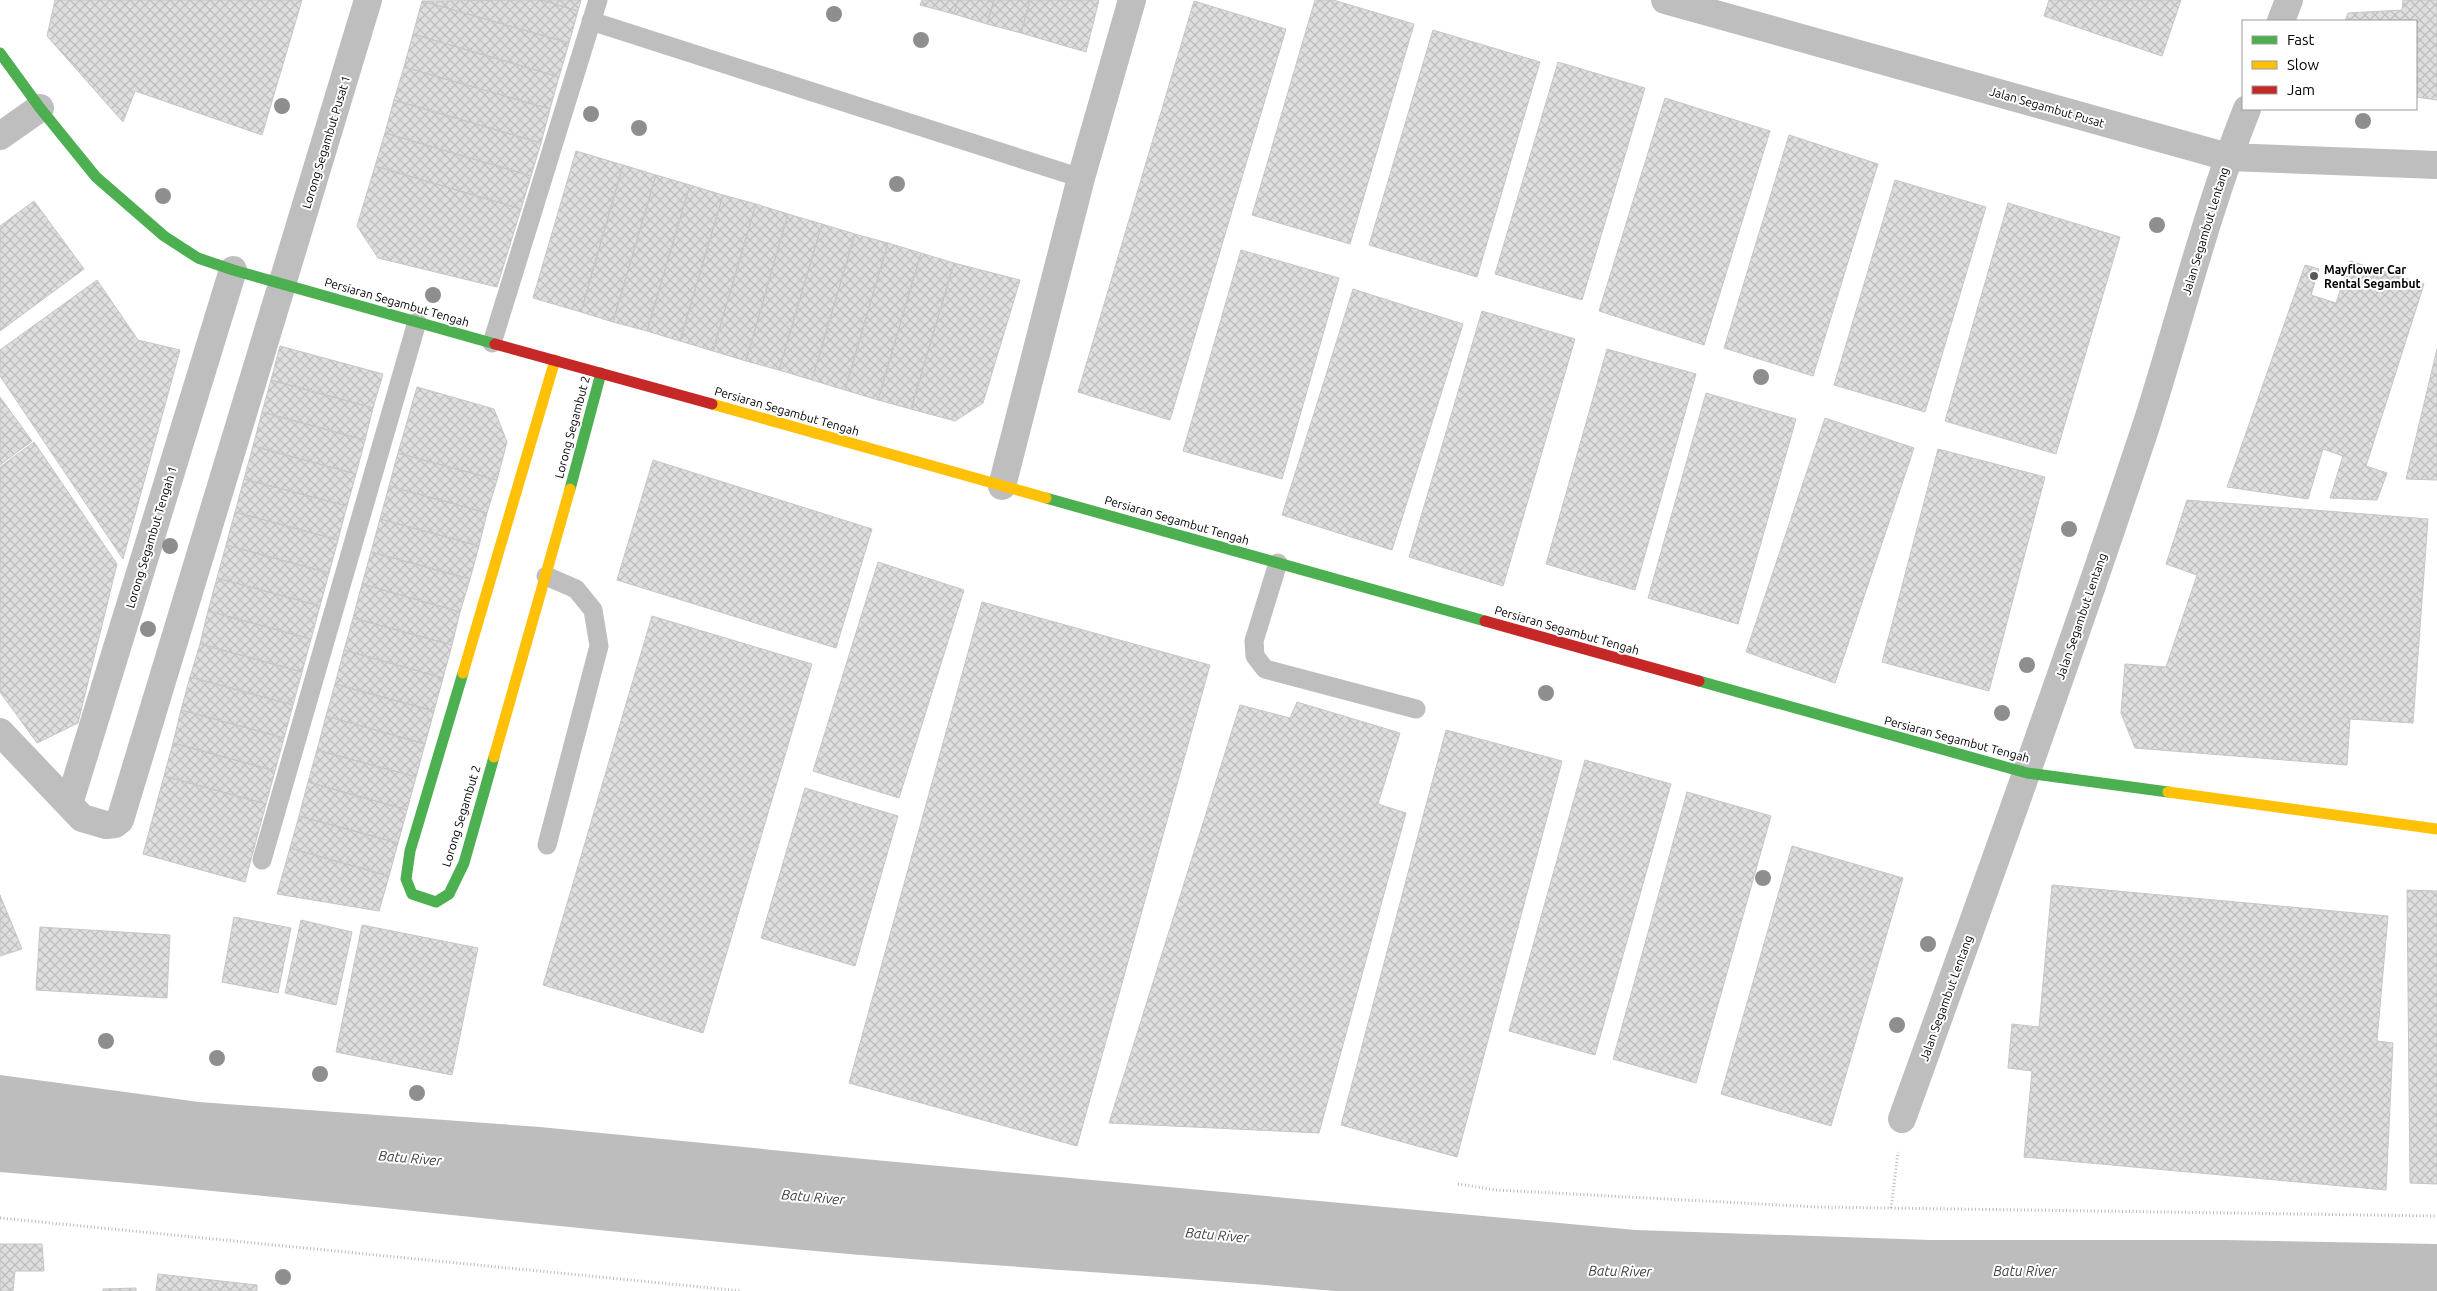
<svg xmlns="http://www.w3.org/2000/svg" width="2437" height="1291" font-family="Ubuntu,sans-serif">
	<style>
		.water { fill: #bdbdbd }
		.building { fill: url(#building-cross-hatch); stroke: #c6c6c6 }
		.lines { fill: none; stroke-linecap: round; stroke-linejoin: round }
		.path { stroke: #b9b9b9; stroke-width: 3; stroke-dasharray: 1 2.5; stroke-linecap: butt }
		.lane { stroke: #bebebe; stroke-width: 19 }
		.street { stroke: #bebebe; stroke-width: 28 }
		.fast { stroke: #4caf50; stroke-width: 11 }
		.slow { stroke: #ffc107; stroke-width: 11 }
		.jam { stroke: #c62828; stroke-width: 11 }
		.tree { fill: #8e8e8e }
		.poi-dot { fill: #595959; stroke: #fff; stroke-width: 2 }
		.labels { text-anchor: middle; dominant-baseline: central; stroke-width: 4; stroke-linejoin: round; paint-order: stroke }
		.street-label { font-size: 12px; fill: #000; stroke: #fff }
		.poi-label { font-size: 12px; font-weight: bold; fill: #000; stroke: #fff; text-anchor: start }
		.water-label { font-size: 14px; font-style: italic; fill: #424242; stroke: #fff }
	</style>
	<defs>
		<pattern id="building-cross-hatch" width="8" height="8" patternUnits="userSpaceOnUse" patternTransform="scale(1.25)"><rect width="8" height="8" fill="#dedede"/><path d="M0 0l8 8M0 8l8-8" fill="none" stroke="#bdbdbd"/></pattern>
	</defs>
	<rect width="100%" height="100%" fill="#fff"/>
	<path class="water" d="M 0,1075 L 199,1102 L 540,1127 L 864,1159 L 1635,1230 L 1930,1240 L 2225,1240 L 2437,1244 L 2437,1291 L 1335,1291 C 1158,1275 981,1266 804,1250 C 536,1225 269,1194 0,1172 Z"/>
	<path class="building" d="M 55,0 L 302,0 L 262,135 L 135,91 L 123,122 L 47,36 Z
		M 541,0 L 578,11 L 569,43 L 422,1 Z
		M 541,0 L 581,0 L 578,11 Z
		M 922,0 L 958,0 L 954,14 L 920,5 Z
		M 958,0 L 994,0 L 987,24 L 954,14 Z
		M 994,0 L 1030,0 L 1021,33 L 987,24 Z
		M 1030,0 L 1099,0 L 1086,52 L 1021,33 Z
		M 1315,0 L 1333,0 L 1414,24 L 1350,244 L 1252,215 Z
		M 2049,0 L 2181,0 L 2162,56 L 2044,16 Z
		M 2403,0 L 2437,0 L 2437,100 L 2416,97 L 2416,21 L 2345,21 L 2348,13 L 2402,10 Z
		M 422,1 L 569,43 L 559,77 L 413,34 Z
		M 1194,1 L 1286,29 L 1170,420 L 1078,392 Z
		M 1433,30 L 1540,62 L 1477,277 L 1369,245 Z
		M 413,34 L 559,77 L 550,109 L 404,67 Z
		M 1558,62 L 1645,88 L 1582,300 L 1495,274 Z
		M 404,67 L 550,109 L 541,143 L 394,100 Z
		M 1665,98 L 1770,131 L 1704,345 L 1599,311 Z
		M 394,100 L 541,143 L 531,176 L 385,133 Z
		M 385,133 L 531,176 L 521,209 L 375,166 Z
		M 1789,135 L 1878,164 L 1813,376 L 1724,348 Z
		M 576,151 L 623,165 L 581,312 L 533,298 Z
		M 623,165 L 656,175 L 613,322 L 581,312 Z
		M 375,166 L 521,209 L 497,287 L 378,258 L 357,226 Z
		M 656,175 L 690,185 L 647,331 L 613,322 Z
		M 1895,180 L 1986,207 L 1925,412 L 1834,385 Z
		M 690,185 L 723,195 L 680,341 L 647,331 Z
		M 723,195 L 756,204 L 713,351 L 680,341 Z
		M 34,201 L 84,269 L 0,331 L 0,226 Z
		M 2008,203 L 2120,237 L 2056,454 L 1945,421 Z
		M 756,204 L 788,214 L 746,361 L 713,351 Z
		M 788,214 L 822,224 L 779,370 L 746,361 Z
		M 822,224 L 855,234 L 812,380 L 779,370 Z
		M 855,234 L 888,243 L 845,390 L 812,380 Z
		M 888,243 L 921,253 L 878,400 L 845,390 Z
		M 1241,250 L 1339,278 L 1282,479 L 1183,451 Z
		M 921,253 L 954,263 L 911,409 L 878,400 Z
		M 2350,261 L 2424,284 L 2366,466 L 2387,473 L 2377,500 L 2330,498 L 2343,456 L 2323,449 L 2308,499 L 2227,487 L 2305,265 L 2319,269 L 2311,295 L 2336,303 Z
		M 954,263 L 1020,280 L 983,403 L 955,421 L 911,409 Z
		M 97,280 L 138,340 L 180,350 L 123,559 L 0,376 L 0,350 Z
		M 1353,289 L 1463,324 L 1392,550 L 1282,515 Z
		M 1482,311 L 1575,339 L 1503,586 L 1409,557 Z
		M 280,346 L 383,374 L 373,408 L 271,380 Z
		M 1607,349 L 1696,374 L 1635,590 L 1546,564 Z
		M 2437,349 L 2437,480 L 2406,479 Z
		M 271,380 L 373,408 L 365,440 L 262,412 Z
		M 417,387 L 494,409 L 507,442 L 497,480 L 398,453 Z
		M 1706,393 L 1796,419 L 1738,624 L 1648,598 Z
		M 0,397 L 32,441 L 0,465 Z
		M 262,412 L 365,440 L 356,474 L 253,446 Z
		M 1825,418 L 1914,448 L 1835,683 L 1746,652 Z
		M 34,442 L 117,564 L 78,723 L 37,743 L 0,692 L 0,467 Z
		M 253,446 L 356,474 L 347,506 L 244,479 Z
		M 1938,449 L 2045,477 L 1989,691 L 1882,662 Z
		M 398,453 L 497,480 L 487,513 L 389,486 Z
		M 653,460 L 872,529 L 836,648 L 617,580 Z
		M 244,479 L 347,506 L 338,540 L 235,512 Z
		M 389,486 L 487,513 L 479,546 L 380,519 Z
		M 2187,500 L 2428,519 L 2413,723 L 2350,719 L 2347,765 L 2135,748 L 2121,713 L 2125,664 L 2166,667 L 2197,575 L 2166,564 Z
		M 235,512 L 338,540 L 329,573 L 226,545 Z
		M 380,519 L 479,546 L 470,579 L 371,552 Z
		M 226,545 L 329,573 L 320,606 L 217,578 Z
		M 371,552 L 470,579 L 460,612 L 362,584 Z
		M 878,562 L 964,590 L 899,798 L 813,771 Z
		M 217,578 L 320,606 L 311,639 L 208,611 Z
		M 362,584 L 460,612 L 452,645 L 353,618 Z
		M 982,602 L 1210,665 L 1077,1146 L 849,1083 Z
		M 208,611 L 311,639 L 302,672 L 200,644 Z
		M 652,616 L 812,664 L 703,1033 L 543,985 Z
		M 353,618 L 452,645 L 443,678 L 344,650 Z
		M 200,644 L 302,672 L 293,705 L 190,677 Z
		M 344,650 L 443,678 L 434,711 L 335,684 Z
		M 190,677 L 293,705 L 284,738 L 181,710 Z
		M 335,684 L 434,711 L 425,744 L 326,716 Z
		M 1297,702 L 1400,733 L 1378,804 L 1406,813 L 1319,1133 L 1109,1123 L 1240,705 L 1290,718 Z
		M 181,710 L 284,738 L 275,771 L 173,743 Z
		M 326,716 L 425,744 L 416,777 L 317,750 Z
		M 1446,730 L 1562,761 L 1457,1157 L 1341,1125 Z
		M 173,743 L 275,771 L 266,804 L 164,776 Z
		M 317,750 L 416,777 L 407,810 L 308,782 Z
		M 1585,760 L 1671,784 L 1595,1055 L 1509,1031 Z
		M 164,776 L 266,804 L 245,882 L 143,854 Z
		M 308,782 L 407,810 L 398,843 L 299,816 Z
		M 805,788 L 898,816 L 855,966 L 761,938 Z
		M 1687,792 L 1771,816 L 1696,1083 L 1613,1059 Z
		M 299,816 L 398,843 L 389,876 L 290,848 Z
		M 1792,846 L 1903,878 L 1831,1126 L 1721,1094 Z
		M 290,848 L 389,876 L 379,911 L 277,894 Z
		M 2052,885 L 2388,916 L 2377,1041 L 2393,1043 L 2386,1190 L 2024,1157 L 2032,1071 L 2008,1068 L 2012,1024 L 2039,1027 Z
		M 2407,890 L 2437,891 L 2437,1184 L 2410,1183 Z
		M 0,895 L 22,949 L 0,956 Z
		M 234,917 L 291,928 L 278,993 L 222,982 Z
		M 301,920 L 352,932 L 336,1005 L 285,993 Z
		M 362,925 L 478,948 L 452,1075 L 336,1052 Z
		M 40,927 L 170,935 L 167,998 L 36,990 Z
		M 0,1244 L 42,1244 L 44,1271 L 15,1271 L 13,1291 L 0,1291 Z
		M 158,1274 L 257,1285 L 257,1291 L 156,1291 Z
		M 136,1288 L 136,1291 L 103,1291 L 103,1289 Z"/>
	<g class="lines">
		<path class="path" d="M 1458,1184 L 1496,1190 L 1818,1207 L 2437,1216
			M 1891,1208 L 1898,1152
			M 0,1218 L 742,1291"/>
		<path class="lane" d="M 591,21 L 1081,178
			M 492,343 L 598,0
			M 1278,563 L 1254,641 L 1255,656 L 1265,669 L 1416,709
			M 546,576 L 576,589 L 593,610 L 599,646 L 547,845
			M 262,860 L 417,322"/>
		<path class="street" d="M 1665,0 L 2228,157 L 2437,165
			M 2281,21 L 2289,0
			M 0,136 L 40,108
			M 1002,486 L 1081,178 L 1132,0
			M 0,732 L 82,818 L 106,825 L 115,824 L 120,820 L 368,0
			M 69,804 L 233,270
			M 1902,1119 C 1985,889 2069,658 2146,426 C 2180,320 2206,212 2247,109"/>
		<path class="fast" d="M 0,53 L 40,108 L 96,177 L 164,236 L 198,258 L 233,270 L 495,344
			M 570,489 L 601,373
			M 1046,498 L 1485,621
			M 463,673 L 410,851 L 406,879 L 412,894 L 436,902 L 449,894 L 464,863 L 494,757
			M 1699,681 L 2027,773 L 2168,792"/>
		<path class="slow" d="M 712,404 L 1046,498
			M 463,673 L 555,360
			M 494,757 L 570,489
			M 2168,792 L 2437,829"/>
		<path class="jam" d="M 495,344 L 712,404
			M 1485,621 L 1699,681"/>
	</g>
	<g class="tree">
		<circle cx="834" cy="14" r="8"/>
		<circle cx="921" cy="40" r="8"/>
		<circle cx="282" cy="106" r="8"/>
		<circle cx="591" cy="114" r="8"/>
		<circle cx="2363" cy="121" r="8"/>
		<circle cx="639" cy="128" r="8"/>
		<circle cx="897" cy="184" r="8"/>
		<circle cx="163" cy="196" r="8"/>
		<circle cx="2157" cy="225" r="8"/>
		<circle cx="433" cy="295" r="8"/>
		<circle cx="1761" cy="377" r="8"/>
		<circle cx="2069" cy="529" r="8"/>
		<circle cx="170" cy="546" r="8"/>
		<circle cx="148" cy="629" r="8"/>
		<circle cx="2027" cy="665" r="8"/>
		<circle cx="1546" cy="693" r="8"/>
		<circle cx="2002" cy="713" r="8"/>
		<circle cx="1763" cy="878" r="8"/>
		<circle cx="1928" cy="944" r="8"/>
		<circle cx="1897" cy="1025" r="8"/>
		<circle cx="106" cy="1041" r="8"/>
		<circle cx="217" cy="1058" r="8"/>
		<circle cx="320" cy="1074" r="8"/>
		<circle cx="417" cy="1093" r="8"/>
		<circle cx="283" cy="1277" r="8"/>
	</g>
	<circle class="poi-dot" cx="2314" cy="276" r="5"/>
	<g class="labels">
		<g class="street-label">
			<text transform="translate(2047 107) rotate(16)">Jalan Segambut Pusat</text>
			<text transform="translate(326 142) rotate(-73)">Lorong Segambut Pusat 1</text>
			<text transform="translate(2205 231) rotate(-73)">Jalan Segambut Lentang</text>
			<text transform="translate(397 302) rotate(16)">Persiaran Segambut Tengah</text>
			<text transform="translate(787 411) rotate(16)">Persiaran Segambut Tengah</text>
			<text transform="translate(572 427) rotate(-75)">Lorong Segambut 2</text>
			<text transform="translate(1177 520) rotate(16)">Persiaran Segambut Tengah</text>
			<text transform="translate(151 537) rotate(-73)">Lorong Segambut Tengah 1</text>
			<text transform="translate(2081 616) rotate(-71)">Jalan Segambut Lentang</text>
			<text transform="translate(1567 630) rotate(16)">Persiaran Segambut Tengah</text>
			<text transform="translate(1957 739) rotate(15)">Persiaran Segambut Tengah</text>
			<text transform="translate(461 816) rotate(-73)">Lorong Segambut 2</text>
			<text transform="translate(1946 998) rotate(-70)">Jalan Segambut Lentang</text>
		</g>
		<g class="poi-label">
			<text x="2324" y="269">Mayflower Car<tspan x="2324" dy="14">Rental Segambut</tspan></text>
		</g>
		<g class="water-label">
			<text transform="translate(410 1158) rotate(5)">Batu River</text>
			<text transform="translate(813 1197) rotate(5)">Batu River</text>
			<text transform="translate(1217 1235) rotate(5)">Batu River</text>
			<text transform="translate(1620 1271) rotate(1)">Batu River</text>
			<text x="2025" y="1271">Batu River</text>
		</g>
	</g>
	<rect x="2242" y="20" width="175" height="90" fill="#ffffff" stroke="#999999"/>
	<rect x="2252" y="36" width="25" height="8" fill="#4caf50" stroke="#999999"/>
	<text x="2287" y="45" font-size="15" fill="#000000">Fast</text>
	<rect x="2252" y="61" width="25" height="8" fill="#ffc107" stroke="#999999"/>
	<text x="2287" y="70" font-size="15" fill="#000000">Slow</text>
	<rect x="2252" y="86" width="25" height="8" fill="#c62828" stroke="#999999"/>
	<text x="2287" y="95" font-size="15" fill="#000000">Jam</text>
</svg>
